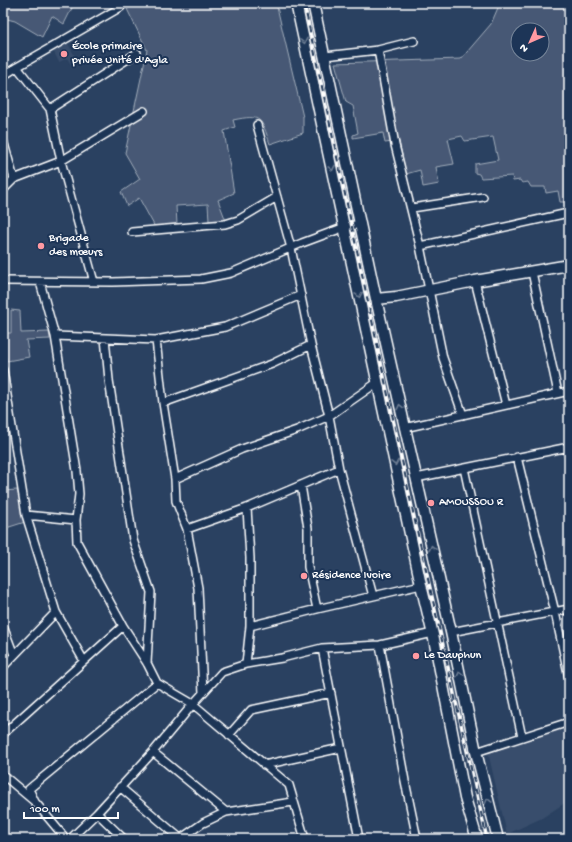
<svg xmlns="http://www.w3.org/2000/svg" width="572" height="842" font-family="'Gochi Hand',sans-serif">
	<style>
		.built { fill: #394e6c }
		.green { fill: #465975; stroke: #a2acba; fill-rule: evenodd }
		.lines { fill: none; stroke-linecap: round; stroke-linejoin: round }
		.street-casing { stroke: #fff; stroke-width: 10 }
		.secondary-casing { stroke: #fff; stroke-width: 13 }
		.street { stroke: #1d3557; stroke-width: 7 }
		.secondary { stroke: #1d3557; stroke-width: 10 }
		.rail-casing { stroke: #fff; stroke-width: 3.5 }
		.rail { stroke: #1d3557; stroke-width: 2; stroke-dasharray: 6; stroke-linecap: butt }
		.oneway { stroke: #6c7c92 }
		.poi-dot { fill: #ff9aa2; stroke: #1d3557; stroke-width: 1.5 }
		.labels { text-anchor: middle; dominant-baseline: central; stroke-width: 4; stroke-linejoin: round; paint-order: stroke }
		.poi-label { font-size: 12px; fill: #fff; stroke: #1d3557; text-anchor: start }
	</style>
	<rect width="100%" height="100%" fill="#2a4161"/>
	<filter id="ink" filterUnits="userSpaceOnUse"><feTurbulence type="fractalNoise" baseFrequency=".025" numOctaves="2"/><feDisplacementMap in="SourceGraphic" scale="8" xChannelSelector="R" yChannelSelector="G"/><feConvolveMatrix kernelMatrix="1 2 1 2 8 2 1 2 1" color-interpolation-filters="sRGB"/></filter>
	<g filter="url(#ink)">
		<path class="built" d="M 67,42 L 77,60 L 71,64 L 67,58 L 59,62 L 53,50 Z
			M 569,727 L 569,800 L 542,818 L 507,834 L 488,752 Z"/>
		<path class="green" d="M 3,3 L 77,3 L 73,6 L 64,24 L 52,16 L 42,37 L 15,21 L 3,18 Z
			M 137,3 L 276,3 L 303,117 L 303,133 L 270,144 C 261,118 262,114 233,120 L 235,127 L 224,131 L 234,193 L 218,200 L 226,221 L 209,221 L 208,204 L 176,206 L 177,225 L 155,227 L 139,198 L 127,206 L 121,192 L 140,179 L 125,153 L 147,50 L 127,9 Z
			M 500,3 L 569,3 L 569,202 L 560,202 L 558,191 L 546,193 L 545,187 L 531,187 L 528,182 L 522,183 L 520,180 L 513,181 L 512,176 L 481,178 L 479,174 L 475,173 L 475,164 L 498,160 L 493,137 L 465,141 L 462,136 L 448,139 L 454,164 L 436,167 L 439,184 L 423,187 L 420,170 L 406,174 L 399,141 L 385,143 L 383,133 L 353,138 L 353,135 L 358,133 L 353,106 L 346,102 L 335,63 L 461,59 L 491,24 ZM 518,30 L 542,30 L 542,54 L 518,54 Z
			M 11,310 L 20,311 L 21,333 L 49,332 L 50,339 L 26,340 L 29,357 L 7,361 L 6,357 L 3,357 L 3,333 L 11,333 Z
			M 17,490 L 25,522 L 3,529 L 3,491 Z"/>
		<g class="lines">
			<g class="street-casing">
				<path id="street" d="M 378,50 L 395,145 L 420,246 L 443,358 L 463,415
					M 325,56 L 378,50 L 414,41
					M 17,67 L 50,109 L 61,161 L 94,282
					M 3,76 L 17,67 L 121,7
					M 50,109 L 137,53
					M 257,125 L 291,248 L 311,345 L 329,416 L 339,469 L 373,596
					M 3,140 L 14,179
					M 3,190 L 14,179 L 61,161 L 144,111
					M 412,208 L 483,197
					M 132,232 L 225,224 L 238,220 L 277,197
					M 420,246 L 568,213
					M 532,272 L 558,393
					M 3,281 L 113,282 L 201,279 L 231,273 L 302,243 L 345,227 L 360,224
					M 475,281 L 506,405
					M 40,282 L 55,336 L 77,471 L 79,494 L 76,520 L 77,542 L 123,626 L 147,663 L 157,683 L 193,704 L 289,785 L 305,839
					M 55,336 L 156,340 L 225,327 L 301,295
					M 105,338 L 109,380 L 133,540 L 151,592 L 147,663
					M 156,340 L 163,403 L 175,479 L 176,501 L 187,529 L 198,588 L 203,693
					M 3,370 L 26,515 L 56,612 L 84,661
					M 163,403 L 272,364 L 311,345
					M 404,428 L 569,391
					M 567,447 L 569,457
					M 517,457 L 555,612 L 569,678
					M 464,468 L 522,737
					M 416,478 L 569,447
					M 175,479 L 242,449 L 297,430 L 329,416 L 378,382
					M 301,485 L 308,528 L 308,567 L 317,609
					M 26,515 L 76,520
					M 187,529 L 247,508 L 339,469
					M 3,626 L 14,655
					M 250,626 L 317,609 L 421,585
					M 451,632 L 569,609
					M 380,645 L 405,781 L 417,839
					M 322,648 L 359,839
					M 246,664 L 250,626 L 250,558 L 247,508
					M 3,667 L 56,612
					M 3,734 L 123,626
					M 229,735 L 251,710 L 331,693
					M 153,752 L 226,812
					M 476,752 L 569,722
					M 264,765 L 341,748
					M 3,775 L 35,802 L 66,839
					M 120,787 L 181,839
					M 35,802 L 29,789 L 157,683
					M 97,813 L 124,839
					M 70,839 L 97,813 L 153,752 L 193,704 L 222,672 L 246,664 L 282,658 L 322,648 L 380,645 L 433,633
					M 180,839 L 203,823 L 226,812 L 293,802"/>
			</g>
			<g class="secondary-casing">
				<path id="secondary" d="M 296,3 L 421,585 L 434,639 L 465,798 L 477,839
					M 313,3 L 376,299 L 451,632 L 476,752 L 498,839
					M 376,299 L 396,297 L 475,281 L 569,265"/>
			</g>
			<use href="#street" class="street"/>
			<use href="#secondary" class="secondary"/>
			<g class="rail-casing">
				<path id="rail" d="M 304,3 L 416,526 L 487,839"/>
			</g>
			<use href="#rail" class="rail"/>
		</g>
		<defs><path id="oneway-chevron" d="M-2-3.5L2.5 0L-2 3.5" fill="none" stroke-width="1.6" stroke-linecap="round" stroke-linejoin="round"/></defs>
		<g class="oneway">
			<use href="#oneway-chevron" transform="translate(304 41) rotate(78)"/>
			<use href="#oneway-chevron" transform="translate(332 168) rotate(78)"/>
			<use href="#oneway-chevron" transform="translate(359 295) rotate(78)"/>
			<use href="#oneway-chevron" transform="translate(400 407) rotate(-103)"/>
			<use href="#oneway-chevron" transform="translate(395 463) rotate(78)"/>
			<use href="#oneway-chevron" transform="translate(432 548) rotate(-103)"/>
			<use href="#oneway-chevron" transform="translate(460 674) rotate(-102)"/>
			<use href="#oneway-chevron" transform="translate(488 801) rotate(-104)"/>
		</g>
	</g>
	<g class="poi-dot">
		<circle cx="64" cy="54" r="4"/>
		<circle cx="41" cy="246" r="4"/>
		<circle cx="431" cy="503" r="4"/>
		<circle cx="304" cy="576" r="4"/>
		<circle cx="416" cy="656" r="4"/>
	</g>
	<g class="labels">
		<g class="poi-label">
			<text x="72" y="47">École primaire<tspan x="72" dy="14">privée Unité d'Agla</tspan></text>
			<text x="49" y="239">Brigade<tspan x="49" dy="14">des mœurs</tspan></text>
			<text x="439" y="503">AMOUSSOU R</text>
			<text x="312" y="576">Résidence Ivoire</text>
			<text x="424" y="656">Le Dauphun</text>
		</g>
	</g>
	<rect width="572" height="842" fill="none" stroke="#1d3557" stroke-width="16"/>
	<rect x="8" y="8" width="556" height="826" fill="none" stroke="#fff" stroke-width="1.5" filter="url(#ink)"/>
	<g transform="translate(530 42) rotate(225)"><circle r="19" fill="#1d3557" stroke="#77869a"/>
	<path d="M0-3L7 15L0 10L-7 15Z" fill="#ff9aa2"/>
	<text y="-6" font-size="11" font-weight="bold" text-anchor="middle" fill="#ffffff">N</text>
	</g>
	<path d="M24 812v6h94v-6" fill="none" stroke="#ffffff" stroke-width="2"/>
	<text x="30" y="812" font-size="12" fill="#ffffff" stroke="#1d3557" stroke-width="3" paint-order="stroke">100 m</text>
</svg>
